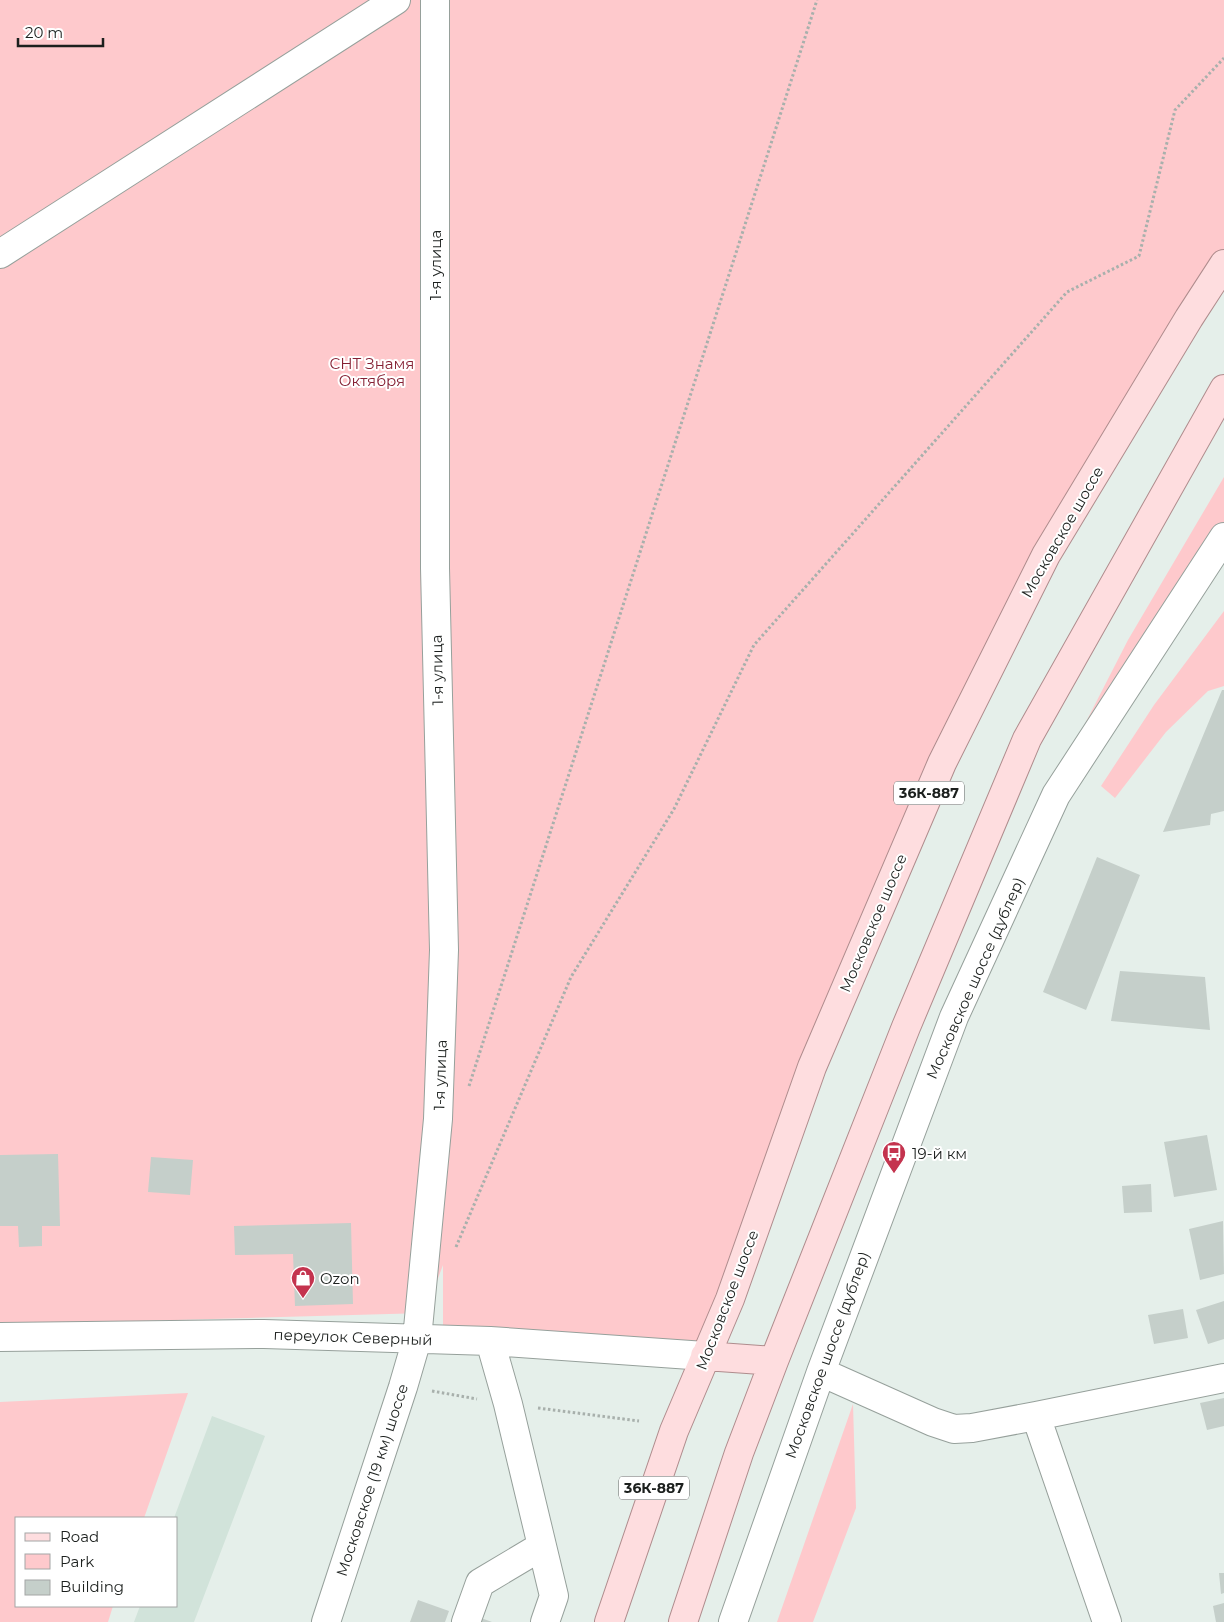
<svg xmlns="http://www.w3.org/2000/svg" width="1224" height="1622" font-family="Montserrat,sans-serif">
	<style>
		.built { fill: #d1e3da }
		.green { fill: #fec9cc }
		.building { fill: #c5cfca }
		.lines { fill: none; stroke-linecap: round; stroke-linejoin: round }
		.minor-casing { stroke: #96a09b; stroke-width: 30 }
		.major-casing { stroke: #af8c8d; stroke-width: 30 }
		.path { stroke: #a8b0ac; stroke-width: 3; stroke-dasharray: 2.5 2.5; stroke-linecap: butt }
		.minor { stroke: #fff; stroke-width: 28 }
		.major { stroke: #fedddf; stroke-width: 28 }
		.labels { text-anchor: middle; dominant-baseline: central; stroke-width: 4; stroke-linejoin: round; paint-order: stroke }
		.shield { fill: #fff; stroke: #606362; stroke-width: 1 }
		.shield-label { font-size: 14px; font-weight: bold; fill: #1c201e }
		.street-label { font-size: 15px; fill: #1c201e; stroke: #fff }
		.park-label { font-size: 15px; fill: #852033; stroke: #fff }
		.poi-label { font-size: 15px; fill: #1c201e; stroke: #fff; text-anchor: start }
	</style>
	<rect width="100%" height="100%" fill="#e5efea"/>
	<path class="built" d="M 212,1416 L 265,1436 L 194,1622 L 134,1622 L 140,1606 L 176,1606 L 176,1518 L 174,1518 Z"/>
	<path class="green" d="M 0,0 L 1224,0 L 1224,283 L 1037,573 L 705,1356 L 443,1340 L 443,1265 L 425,1313 L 0,1325 Z
		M 1224,477 L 1224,526 L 1050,792 L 1128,640 Z
		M 1224,611 L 1224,686 L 1208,691 L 1166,732 L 1115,798 L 1101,786 L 1154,705 Z
		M 188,1393 L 144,1518 L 16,1518 L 16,1606 L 113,1606 L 108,1622 L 0,1622 L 0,1402 Z
		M 853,1404 L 856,1508 L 813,1622 L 777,1622 Z"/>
	<path class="building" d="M 1222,690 L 1224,690 L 1224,811 L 1211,814 L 1210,825 L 1163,832 Z
		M 1097,857 L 1140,875 L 1086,1010 L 1043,992 Z
		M 1120,971 L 1205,977 L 1210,1030 L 1111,1021 Z
		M 1207,1135 L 1217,1190 L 1174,1197 L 1164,1142 Z
		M 58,1154 L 60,1226 L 42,1226 L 42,1246 L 19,1247 L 18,1226 L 0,1226 L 0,1155 Z
		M 151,1157 L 193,1160 L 190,1195 L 148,1192 Z
		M 1151,1184 L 1152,1212 L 1124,1213 L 1122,1186 Z
		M 1223,1221 L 1224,1274 L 1200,1280 L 1189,1229 Z
		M 351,1223 L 353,1304 L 295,1306 L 293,1254 L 235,1255 L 234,1226 Z
		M 1224,1301 L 1224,1339 L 1208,1344 L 1196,1310 Z
		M 1183,1309 L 1188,1338 L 1154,1344 L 1148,1315 Z
		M 1224,1398 L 1224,1426 L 1207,1430 L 1200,1403 Z
		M 1219,1573 L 1224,1573 L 1224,1593 L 1221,1594 Z
		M 418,1600 L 449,1611 L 445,1622 L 410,1622 Z
		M 1224,1603 L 1224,1622 L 1216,1622 L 1213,1606 Z
		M 470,1614 L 492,1622 L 467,1622 Z"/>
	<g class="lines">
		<g class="minor-casing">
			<path id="minor" d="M 0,254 L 396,0
				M 0,1337 L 264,1334 L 490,1341 L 705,1356
				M 490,1341 L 508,1404 L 554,1596 L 545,1622
				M 821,1372 L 933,1422 L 954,1429 L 972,1428 L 1036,1416 L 1224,1378
				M 1036,1416 L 1107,1622
				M 326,1622 L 403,1387 L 417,1339 L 438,1119 L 444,950 L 435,568 L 435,0
				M 466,1622 L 480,1583 L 542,1546
				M 733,1622 L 821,1372 L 954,1017 L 1056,795 L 1224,537"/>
		</g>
		<g class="major-casing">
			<path id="major" d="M 705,1356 L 774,1361
				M 609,1622 L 674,1431 L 730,1299 L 812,1067 L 942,763 L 1046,555 L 1189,318 L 1224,264
				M 683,1622 L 739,1453 L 774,1361 L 906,1027 L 1027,739 L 1224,389"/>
		</g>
		<path class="path" d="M 469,1086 L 817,0
			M 456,1247 L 571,977 L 674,809 L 754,645 L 1067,292 L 1139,256 L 1175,110 L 1224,58
			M 432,1391 L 477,1399
			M 538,1408 L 639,1421"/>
		<use href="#minor" class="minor"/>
		<use href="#major" class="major"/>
	</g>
	<defs>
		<g id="bus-pin" transform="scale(1.25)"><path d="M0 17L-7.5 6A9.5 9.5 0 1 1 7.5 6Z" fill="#c4334e" stroke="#fff"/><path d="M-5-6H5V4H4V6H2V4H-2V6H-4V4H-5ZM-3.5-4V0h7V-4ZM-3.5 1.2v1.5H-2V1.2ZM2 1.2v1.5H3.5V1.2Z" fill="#fff"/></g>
		<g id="shop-pin" transform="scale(1.25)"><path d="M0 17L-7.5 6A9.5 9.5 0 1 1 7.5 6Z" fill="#c4334e" stroke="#fff"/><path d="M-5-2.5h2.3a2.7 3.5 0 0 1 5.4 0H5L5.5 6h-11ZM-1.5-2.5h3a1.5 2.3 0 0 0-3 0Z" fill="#fff"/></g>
	</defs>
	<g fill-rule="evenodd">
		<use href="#bus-pin" x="894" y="1153"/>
		<use href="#shop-pin" x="303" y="1278"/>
	</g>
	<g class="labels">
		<g class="shield">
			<rect x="894" y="781.5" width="70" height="23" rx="4"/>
			<rect x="619" y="1476.5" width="70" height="23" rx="4"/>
		</g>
		<g class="shield-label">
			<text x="929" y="793">36К-887</text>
			<text x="654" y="1488">36К-887</text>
		</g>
		<g class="street-label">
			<text transform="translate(435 265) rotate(-90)">1-я улица</text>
			<text transform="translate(1062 532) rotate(-60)">Московское шоссе</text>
			<text transform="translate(437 670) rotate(-91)">1-я улица</text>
			<text transform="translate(873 923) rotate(-67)">Московское шоссе</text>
			<text transform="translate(975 978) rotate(-66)">Московское шоссе (дублер)</text>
			<text transform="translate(440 1075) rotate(-88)">1-я улица</text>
			<text transform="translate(727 1300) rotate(-69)">Московское шоссе</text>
			<text transform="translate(353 1337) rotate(2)">переулок Северный</text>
			<text transform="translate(827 1355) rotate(-70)">Московское шоссе (дублер)</text>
			<text transform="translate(372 1480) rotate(-72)">Московское (19 км) шоссе</text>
		</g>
		<g class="park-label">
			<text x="372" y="363">СНТ Знамя<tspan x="372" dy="17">Октября</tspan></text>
		</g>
		<g class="poi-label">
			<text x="912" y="1153">19-й км</text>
			<text x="320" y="1278">Ozon</text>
		</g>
	</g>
	<rect x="15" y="1517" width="162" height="90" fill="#ffffff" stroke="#a4a6a5"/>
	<rect x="25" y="1533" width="25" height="8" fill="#fedddf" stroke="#a4a6a5"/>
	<text x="60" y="1542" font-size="15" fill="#1c201e">Road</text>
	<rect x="25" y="1554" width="25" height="15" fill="#fec9cc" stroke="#a4a6a5"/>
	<text x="60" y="1567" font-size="15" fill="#1c201e">Park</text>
	<rect x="25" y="1580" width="25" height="15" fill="#c5cfca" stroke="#a4a6a5"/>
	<text x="60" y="1592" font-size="15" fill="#1c201e">Building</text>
	<path d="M18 38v8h85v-8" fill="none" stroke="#1c201e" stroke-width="2.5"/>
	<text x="25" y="38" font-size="15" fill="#1c201e" stroke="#ffffff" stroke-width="4" paint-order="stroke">20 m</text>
</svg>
